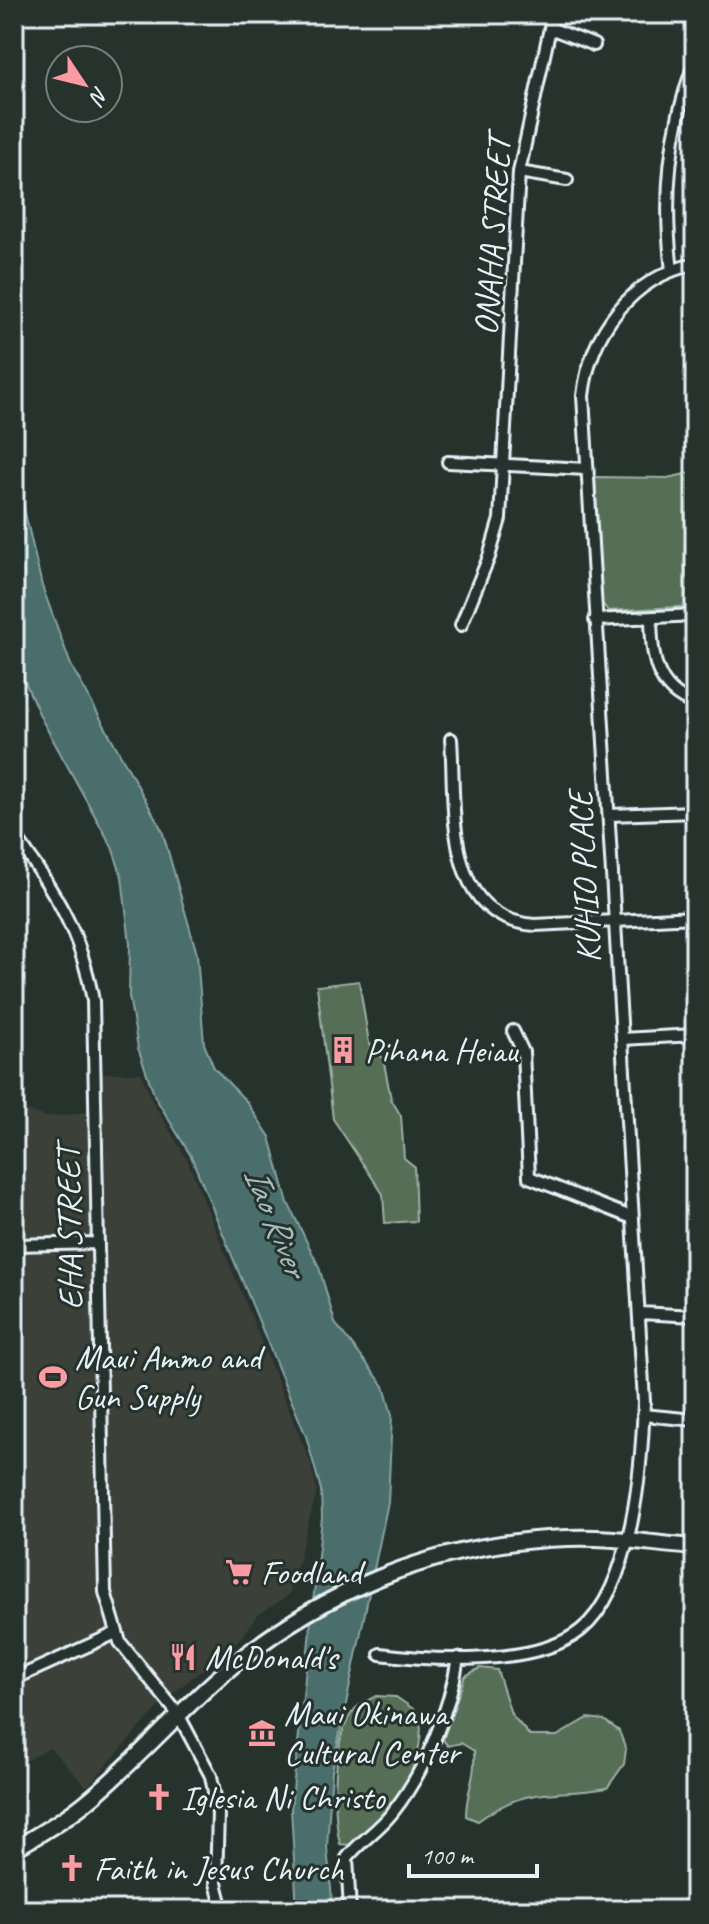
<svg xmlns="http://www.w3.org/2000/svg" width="709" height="1924" font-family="Caveat,sans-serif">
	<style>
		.built { fill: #3a3f39 }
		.green { fill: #546e54; stroke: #9eb0a6; stroke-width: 2 }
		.water { fill: #496e6c; stroke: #89a2a4; stroke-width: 2 }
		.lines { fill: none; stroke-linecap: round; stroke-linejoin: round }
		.street-casing { stroke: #e8f1f8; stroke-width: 16 }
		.secondary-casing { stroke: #e8f1f8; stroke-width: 20 }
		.street { stroke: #26332d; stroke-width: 10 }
		.secondary { stroke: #26332d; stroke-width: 14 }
		.labels { text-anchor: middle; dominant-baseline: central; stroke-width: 6; stroke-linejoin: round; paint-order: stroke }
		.street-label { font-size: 34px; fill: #e8f1f8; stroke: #26332d }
		.poi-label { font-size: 34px; fill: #e8f1f8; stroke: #26332d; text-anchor: start }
		.water-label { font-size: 36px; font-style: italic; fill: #a8bdc0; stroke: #26332d }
	</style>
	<rect width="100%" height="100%" fill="#26332d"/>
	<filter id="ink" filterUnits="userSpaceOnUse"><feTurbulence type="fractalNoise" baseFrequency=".0125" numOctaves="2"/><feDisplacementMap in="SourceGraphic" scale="16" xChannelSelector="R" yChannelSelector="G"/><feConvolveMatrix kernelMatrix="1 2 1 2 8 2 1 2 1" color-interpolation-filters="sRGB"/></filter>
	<g filter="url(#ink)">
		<path class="built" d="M 96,1073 L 141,1073 L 152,1101 L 187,1159 L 311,1464 L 317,1491 L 289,1595 L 258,1615 L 241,1638 L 165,1700 L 87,1787 L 50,1748 L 14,1767 L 14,1107 L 47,1117 L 95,1111 Z"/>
		<path class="green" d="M 695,472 L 695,606 L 608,611 L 602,603 L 595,477 L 667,478 Z
			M 359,981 L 369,1043 L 383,1058 L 391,1099 L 401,1116 L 404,1158 L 414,1166 L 416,1221 L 385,1223 L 383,1194 L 333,1119 L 317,986 Z
			M 480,1668 L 497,1670 L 511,1714 L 530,1736 L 557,1736 L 588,1718 L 604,1720 L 619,1731 L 626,1749 L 624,1764 L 607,1788 C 550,1798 529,1784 478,1821 L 466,1816 C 466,1789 476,1781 474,1751 L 461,1743 L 448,1746 L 443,1740 L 465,1676 Z
			M 376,1696 L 396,1697 L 419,1713 C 427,1747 405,1797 381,1822 C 372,1831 360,1838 350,1845 L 340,1844 C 333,1812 332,1742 351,1714 C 357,1705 366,1701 376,1696 Z"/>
		<path class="water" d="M 14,443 L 23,504 L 42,586 L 71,665 L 162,830 L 197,954 L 204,1044 L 214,1068 L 246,1101 L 270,1137 L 288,1203 L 319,1267 L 335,1323 L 384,1386 L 392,1415 L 388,1502 L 332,1771 L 327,1847 L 333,1910 L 297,1910 L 291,1809 L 322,1518 L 321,1490 L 306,1436 L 191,1156 L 155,1097 L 138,1048 L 129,996 L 130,944 L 122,877 L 112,847 L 42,720 L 14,658 Z"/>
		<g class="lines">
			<g class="street-casing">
				<path id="street" d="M 550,28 L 594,45
					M 519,172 L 567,180
					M 672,271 C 663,197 669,131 695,61
					M 448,462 L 586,469
					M 651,618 C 652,655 654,690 695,704
					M 595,620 L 695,615
					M 461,625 L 489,557 L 500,519 L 519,172 L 553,14
					M 451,739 C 456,807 442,918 535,925 L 695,917
					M 609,815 L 695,812
					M 14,834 C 54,891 81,931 93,1001 L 105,1592 L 120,1642 L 178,1714 L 211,1776 L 218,1813 L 216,1883 L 223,1910
					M 513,1031 L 523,1052 L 529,1177 L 633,1218
					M 622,1039 L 695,1035
					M 14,1245 L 98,1243
					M 640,1313 L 695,1316
					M 643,1415 L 695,1420
					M 380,1654 C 434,1661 537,1666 581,1630 C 633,1588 642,1464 644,1401 L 583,396 C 590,333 631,277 695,264
					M 14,1679 L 116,1633
					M 350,1910 L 347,1858 C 360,1841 379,1830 392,1813 C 425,1772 450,1710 458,1658"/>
			</g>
			<g class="secondary-casing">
				<path id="secondary" d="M 14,1849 C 38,1835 63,1821 85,1803 C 132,1765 172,1719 217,1679 C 315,1592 437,1542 568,1538 C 611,1536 653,1544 695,1547"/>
			</g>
			<use href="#street" class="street"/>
			<use href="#secondary" class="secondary"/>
		</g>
	</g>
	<defs>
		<g id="building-bare" transform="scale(2.16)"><path d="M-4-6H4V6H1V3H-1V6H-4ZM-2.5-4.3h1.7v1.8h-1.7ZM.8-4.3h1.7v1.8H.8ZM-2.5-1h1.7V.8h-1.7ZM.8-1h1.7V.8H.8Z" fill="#ff9aa2" stroke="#26332d" stroke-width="2.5" paint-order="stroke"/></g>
		<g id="stadium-bare" transform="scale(2.16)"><path d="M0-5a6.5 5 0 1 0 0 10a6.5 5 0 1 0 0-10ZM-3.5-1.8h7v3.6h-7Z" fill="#ff9aa2" stroke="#26332d" stroke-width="2.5" paint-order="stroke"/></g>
		<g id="supermarket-bare" transform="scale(2.16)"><path d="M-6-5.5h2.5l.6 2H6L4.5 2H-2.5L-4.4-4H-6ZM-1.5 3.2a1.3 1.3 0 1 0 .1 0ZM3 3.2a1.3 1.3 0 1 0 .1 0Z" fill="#ff9aa2" stroke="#26332d" stroke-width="2.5" paint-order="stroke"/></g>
		<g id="restaurant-bare" transform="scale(2.16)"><path d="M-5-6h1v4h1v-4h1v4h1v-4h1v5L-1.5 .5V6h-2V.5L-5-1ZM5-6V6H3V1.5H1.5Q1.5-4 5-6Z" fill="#ff9aa2" stroke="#26332d" stroke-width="2.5" paint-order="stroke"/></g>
		<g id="museum-bare" transform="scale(2.16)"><path d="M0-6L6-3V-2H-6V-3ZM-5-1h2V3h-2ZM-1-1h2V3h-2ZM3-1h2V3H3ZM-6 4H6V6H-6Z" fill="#ff9aa2" stroke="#26332d" stroke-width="2.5" paint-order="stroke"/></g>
		<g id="church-bare" transform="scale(2.16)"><path d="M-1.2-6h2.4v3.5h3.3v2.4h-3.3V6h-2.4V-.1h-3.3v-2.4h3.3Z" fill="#ff9aa2" stroke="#26332d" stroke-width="2.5" paint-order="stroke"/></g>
	</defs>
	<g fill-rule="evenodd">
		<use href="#building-bare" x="343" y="1050"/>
		<use href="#stadium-bare" x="53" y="1377"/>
		<use href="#supermarket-bare" x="239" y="1572"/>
		<use href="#restaurant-bare" x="183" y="1657"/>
		<use href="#museum-bare" x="262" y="1733"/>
		<use href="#church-bare" x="159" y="1797"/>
		<use href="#church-bare" x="72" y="1868"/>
	</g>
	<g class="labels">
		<g class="street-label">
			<text transform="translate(492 236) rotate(-86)">ONAHA STREET</text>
			<text transform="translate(584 877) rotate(-93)">KUHIO PLACE</text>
			<text transform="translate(69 1228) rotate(-91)">EHA STREET</text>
		</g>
		<g class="poi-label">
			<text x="365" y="1050">Pihana Heiau</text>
			<text x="75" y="1357">Maui Ammo and<tspan x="75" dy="39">Gun Supply</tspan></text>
			<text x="261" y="1572">Foodland</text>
			<text x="205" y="1657">McDonald's</text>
			<text x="284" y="1713">Maui Okinawa<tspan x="284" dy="39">Cultural Center</tspan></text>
			<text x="181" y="1797">Iglesia Ni Christo</text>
			<text x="94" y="1868">Faith in Jesus Church</text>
		</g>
		<g class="water-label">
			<text transform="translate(276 1221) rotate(68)">Iao River</text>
		</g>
	</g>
	<rect width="709" height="1924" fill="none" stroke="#26332d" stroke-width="48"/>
	<rect x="24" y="24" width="661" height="1876" fill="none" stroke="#e8f1f8" stroke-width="3" filter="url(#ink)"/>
	<g transform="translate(84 84) rotate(125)"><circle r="38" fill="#26332d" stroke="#747f7e" stroke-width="2"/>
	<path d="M0-6L14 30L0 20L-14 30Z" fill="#ff9aa2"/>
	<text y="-12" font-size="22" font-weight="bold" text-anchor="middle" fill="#e8f1f8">N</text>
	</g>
	<path d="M409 1864v12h128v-12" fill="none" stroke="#e8f1f8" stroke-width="4"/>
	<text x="421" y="1864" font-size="24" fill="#e8f1f8" stroke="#26332d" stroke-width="6" paint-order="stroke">100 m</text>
</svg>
